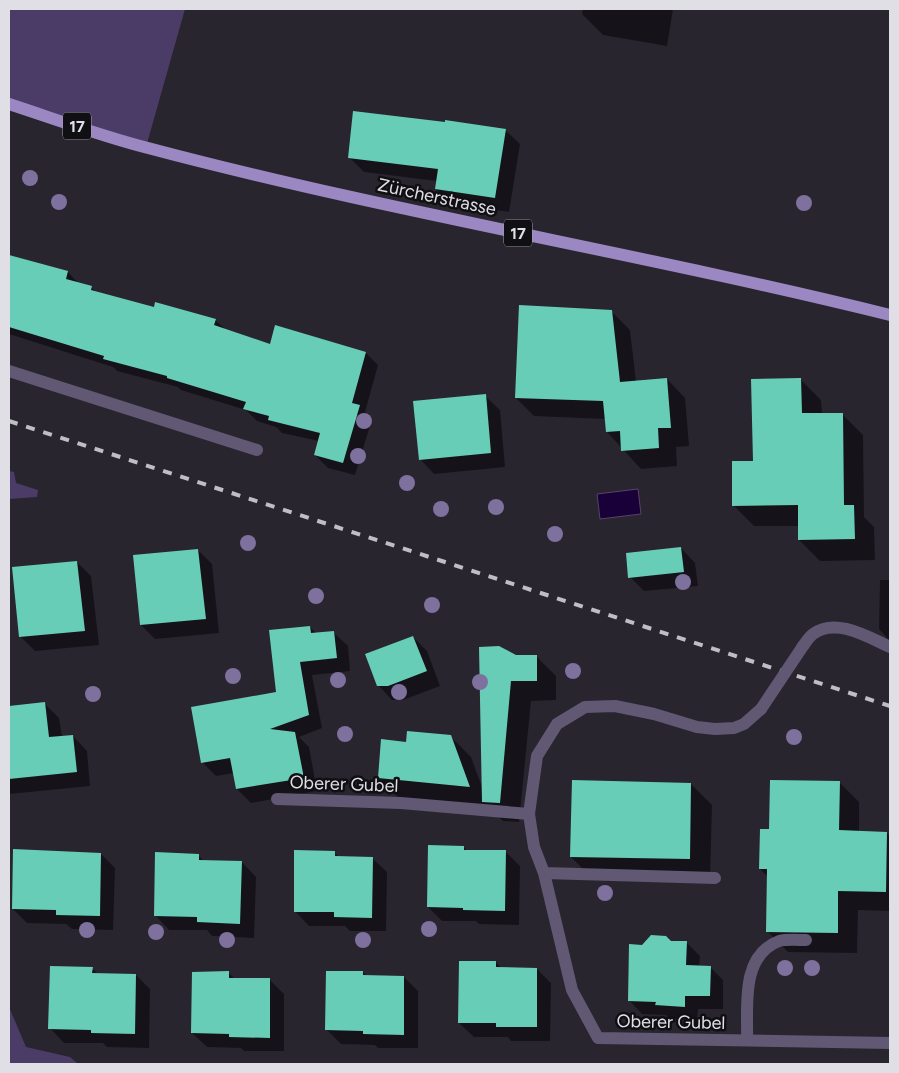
<svg xmlns="http://www.w3.org/2000/svg" width="899" height="1073" font-family="Figtree,sans-serif">
	<style>
		.green { fill: #4b3c67 }
		.water { fill: #1a0038; stroke: #56436c }
		.shadow { fill: #0007 }
		.building { fill: #68cdb7 }
		.lines { fill: none; stroke-linecap: round; stroke-linejoin: round }
		.minor { stroke: #615874; stroke-width: 12 }
		.major { stroke: #9b88c2; stroke-width: 12 }
		.rail { stroke: #c0bec5; stroke-width: 4; stroke-dasharray: 9 9; stroke-linecap: butt }
		.minor-bridge { stroke: #615874; stroke-width: 12 }
		.tree { fill: #7f719e }
		.labels { text-anchor: middle; dominant-baseline: central; stroke-width: 5; stroke-linejoin: round; paint-order: stroke }
		.shield { fill: #100f13; stroke: #a2a1a7; stroke-width: 1 }
		.shield-label { font-size: 16px; font-weight: bold; fill: #e1dfe6 }
		.street-label { font-size: 18px; fill: #e1dfe6; stroke: #100f13 }
	</style>
	<rect width="100%" height="100%" fill="#28252f"/>
	<path class="green" d="M 9,9 L 185,9 L 146,147 L 9,104 Z
		M 9,471 L 14,472 L 16,483 L 38,490 L 37,497 L 9,499 Z
		M 9,1007 L 26,1047 L 70,1057 L 78,1064 L 9,1064 Z"/>
	<path class="water" d="M 638,489 L 641,514 L 600,519 L 597,494 Z"/>
	<path class="shadow" d="M 583,9 L 673,9 L 667,46 L 603,35 L 582,14 Z
		M 505,130 L 520,144 L 509,212 L 451,203 L 436,189 L 437,181 L 364,172 L 349,157 Z
		M 9,257 L 68,272 L 79,284 L 92,288 L 97,293 L 155,308 L 215,320 L 226,330 L 271,345 L 366,353 L 378,365 L 365,412 L 372,419 L 355,475 L 328,468 L 315,455 L 319,441 L 282,433 L 276,427 L 257,421 L 246,410 L 181,390 L 178,387 L 117,371 L 113,367 L 9,334 Z
		M 612,312 L 630,330 L 636,382 L 667,379 L 685,398 L 689,446 L 676,447 L 677,466 L 641,469 L 607,432 L 606,419 L 534,416 L 516,398 Z
		M 800,379 L 821,400 L 822,414 L 842,414 L 863,435 L 864,517 L 874,527 L 875,560 L 820,561 L 799,540 L 799,526 L 754,526 L 733,505 L 754,462 Z
		M 485,396 L 500,410 L 505,467 L 434,474 L 420,459 Z
		M 681,548 L 695,563 L 698,586 L 644,591 L 630,577 Z
		M 198,550 L 212,564 L 219,633 L 155,639 L 141,625 Z
		M 77,562 L 91,576 L 99,645 L 35,651 L 21,637 Z
		M 880,580 L 890,580 L 890,641 L 879,629 Z
		M 310,627 L 317,634 L 334,633 L 348,646 L 350,671 L 312,675 L 322,728 L 299,737 L 309,747 L 317,791 L 251,803 L 237,789 L 234,773 L 216,776 L 202,762 L 277,693 Z
		M 413,637 L 427,651 L 440,686 L 403,700 L 392,700 L 378,685 Z
		M 516,656 L 536,656 L 556,676 L 556,700 L 531,701 L 519,822 L 503,821 L 489,807 L 400,799 L 379,778 L 407,743 L 450,736 L 471,757 L 482,787 Z
		M 45,704 L 59,718 L 62,737 L 73,736 L 87,751 L 90,786 L 9,794 L 9,707 Z
		M 839,782 L 859,802 L 859,832 L 887,833 L 890,837 L 890,911 L 858,910 L 857,953 L 788,952 L 768,932 L 768,877 L 760,869 L 771,831 Z
		M 691,784 L 712,805 L 710,880 L 592,878 L 571,857 Z
		M 464,847 L 467,851 L 505,851 L 520,866 L 519,925 L 479,924 L 476,921 L 442,921 L 428,907 Z
		M 334,852 L 340,858 L 372,858 L 387,872 L 386,931 L 350,931 L 345,926 L 309,926 L 295,911 Z
		M 101,854 L 115,868 L 113,930 L 72,929 L 66,924 L 27,923 L 13,909 Z
		M 198,855 L 204,861 L 242,862 L 256,877 L 254,938 L 212,936 L 207,930 L 169,930 L 155,915 Z
		M 671,942 L 687,943 L 700,956 L 699,967 L 710,967 L 723,980 L 723,1009 L 698,1009 L 697,1019 L 670,1018 L 666,1015 L 642,1014 L 629,1000 L 642,946 Z
		M 496,962 L 502,969 L 537,969 L 551,983 L 550,1041 L 511,1041 L 508,1037 L 474,1037 L 459,1023 Z
		M 92,968 L 99,975 L 136,975 L 150,989 L 149,1048 L 107,1047 L 103,1043 L 64,1043 L 50,1028 Z
		M 363,972 L 367,976 L 404,977 L 418,991 L 418,1048 L 378,1048 L 375,1045 L 341,1044 L 327,1030 Z
		M 229,973 L 235,979 L 270,980 L 284,994 L 284,1051 L 244,1051 L 241,1048 L 207,1047 L 192,1033 Z"/>
	<path class="building" d="M 353,111 L 445,122 L 445,120 L 506,129 L 495,198 L 435,189 L 438,169 L 348,158 Z
		M 9,255 L 68,271 L 66,279 L 92,286 L 91,290 L 154,307 L 155,302 L 216,319 L 214,325 L 270,344 L 275,325 L 366,352 L 352,403 L 360,405 L 343,463 L 314,455 L 320,433 L 268,420 L 269,416 L 243,409 L 246,402 L 167,378 L 167,376 L 103,359 L 104,356 L 9,327 Z
		M 519,305 L 612,310 L 620,382 L 667,378 L 671,428 L 658,428 L 659,448 L 621,451 L 620,431 L 606,432 L 603,401 L 515,398 Z
		M 801,378 L 802,413 L 843,413 L 844,505 L 854,505 L 855,539 L 798,540 L 798,505 L 732,506 L 732,461 L 753,461 L 751,379 Z
		M 486,394 L 491,453 L 419,460 L 413,401 Z
		M 681,547 L 684,572 L 628,578 L 626,553 Z
		M 198,549 L 206,619 L 140,625 L 133,555 Z
		M 77,561 L 85,631 L 19,637 L 12,567 Z
		M 310,626 L 311,633 L 334,631 L 337,658 L 300,662 L 309,715 L 270,729 L 295,732 L 304,778 L 236,789 L 230,758 L 201,763 L 191,707 L 276,692 L 269,630 Z
		M 413,636 L 427,671 L 388,686 L 377,686 L 365,654 Z
		M 499,646 L 516,655 L 537,655 L 537,681 L 511,681 L 500,803 L 482,802 L 479,647 Z
		M 45,702 L 49,737 L 73,735 L 77,772 L 9,779 L 9,706 Z
		M 407,731 L 451,735 L 470,787 L 378,778 L 381,739 L 406,742 Z
		M 572,780 L 691,783 L 690,859 L 570,857 Z
		M 770,780 L 840,781 L 839,830 L 887,832 L 886,892 L 838,891 L 838,933 L 766,932 L 767,869 L 759,869 L 760,829 L 769,829 Z
		M 428,845 L 464,846 L 464,850 L 506,850 L 505,911 L 463,910 L 463,908 L 427,907 Z
		M 13,849 L 101,853 L 100,916 L 56,915 L 56,910 L 12,909 Z
		M 294,850 L 335,851 L 335,856 L 373,857 L 372,918 L 334,917 L 334,912 L 294,912 Z
		M 155,852 L 199,854 L 199,860 L 242,861 L 240,924 L 197,922 L 197,917 L 154,916 Z
		M 651,935 L 666,936 L 671,941 L 687,941 L 686,965 L 711,966 L 710,996 L 685,996 L 685,1007 L 655,1005 L 656,1002 L 628,1001 L 629,944 L 642,945 Z
		M 459,961 L 496,961 L 496,967 L 537,968 L 537,1027 L 496,1027 L 496,1023 L 458,1023 Z
		M 50,966 L 93,967 L 92,973 L 136,974 L 135,1034 L 91,1033 L 91,1030 L 48,1029 Z
		M 229,971 L 229,978 L 270,978 L 270,1038 L 229,1037 L 229,1034 L 191,1033 L 192,972 Z
		M 326,971 L 363,971 L 363,975 L 404,976 L 404,1035 L 363,1034 L 363,1031 L 325,1030 Z"/>
	<g class="lines">
		<path class="minor" d="M 9,371 L 257,450
			M 803,646 C 806,642 809,637 813,634 C 836,617 868,637 890,647
			M 761,709 L 744,724 L 734,728 L 715,729 L 697,727 L 654,714 L 615,706 L 585,707 L 557,724 L 537,756 L 529,814 L 534,847 L 544,873 L 572,990 L 598,1038 L 890,1043
			M 277,799 L 401,803 L 529,814
			M 544,873 L 715,878
			M 747,1040 C 748,1007 740,956 779,941 C 787,939 798,940 806,940"/>
		<path class="major" d="M 9,104 C 55,119 101,136 148,148 C 393,213 644,254 890,315"/>
		<path class="rail" d="M 9,421 L 890,706"/>
		<path class="minor-bridge" d="M 761,709 L 803,646"/>
	</g>
	<g class="tree">
		<circle cx="30" cy="178" r="8"/>
		<circle cx="59" cy="202" r="8"/>
		<circle cx="804" cy="203" r="8"/>
		<circle cx="364" cy="421" r="8"/>
		<circle cx="358" cy="456" r="8"/>
		<circle cx="407" cy="483" r="8"/>
		<circle cx="496" cy="507" r="8"/>
		<circle cx="441" cy="509" r="8"/>
		<circle cx="555" cy="534" r="8"/>
		<circle cx="248" cy="543" r="8"/>
		<circle cx="683" cy="582" r="8"/>
		<circle cx="316" cy="596" r="8"/>
		<circle cx="432" cy="605" r="8"/>
		<circle cx="573" cy="671" r="8"/>
		<circle cx="233" cy="676" r="8"/>
		<circle cx="338" cy="680" r="8"/>
		<circle cx="480" cy="682" r="8"/>
		<circle cx="399" cy="692" r="8"/>
		<circle cx="93" cy="694" r="8"/>
		<circle cx="345" cy="734" r="8"/>
		<circle cx="794" cy="737" r="8"/>
		<circle cx="605" cy="893" r="8"/>
		<circle cx="429" cy="929" r="8"/>
		<circle cx="87" cy="930" r="8"/>
		<circle cx="156" cy="932" r="8"/>
		<circle cx="227" cy="940" r="8"/>
		<circle cx="363" cy="940" r="8"/>
		<circle cx="785" cy="968" r="8"/>
		<circle cx="812" cy="968" r="8"/>
	</g>
	<g class="labels">
		<g class="shield">
			<rect x="63" y="112.5" width="28" height="27" rx="4"/>
			<rect x="504" y="219.5" width="28" height="27" rx="4"/>
		</g>
		<g class="shield-label">
			<text x="77" y="126">17</text>
			<text x="518" y="233">17</text>
		</g>
		<g class="street-label">
			<text transform="translate(437 197) rotate(12)">Zürcherstrasse</text>
			<text transform="translate(344 784) rotate(2)">Oberer Gubel</text>
			<text transform="translate(671 1022) rotate(1)">Oberer Gubel</text>
		</g>
	</g>
	<rect width="899" height="1073" fill="none" stroke="#e1dfe6" stroke-width="20"/>
</svg>
